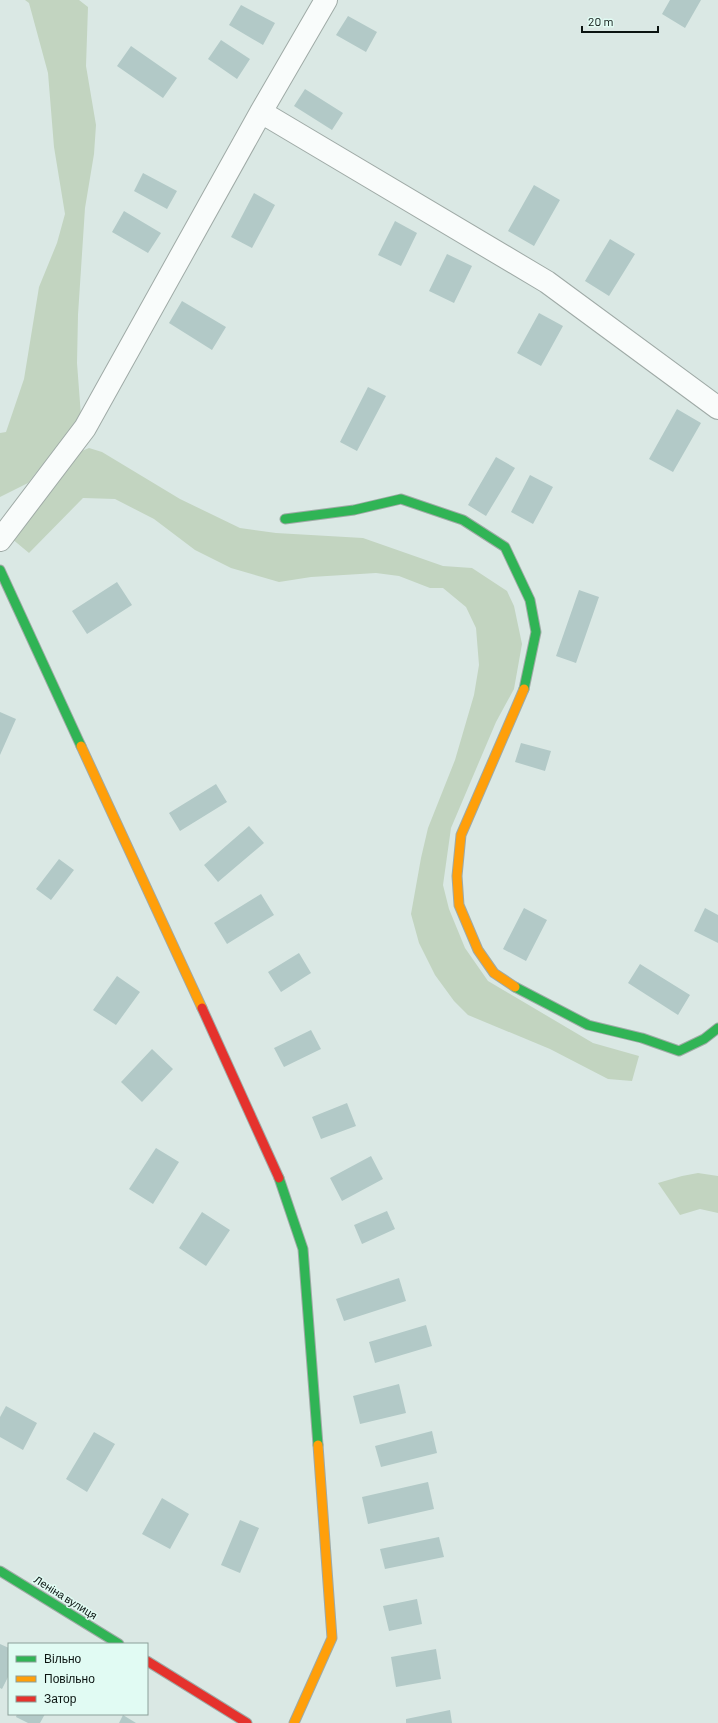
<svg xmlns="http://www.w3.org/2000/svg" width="718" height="1723" font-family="Barlow,sans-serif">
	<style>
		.green { fill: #c2d4c0 }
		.building { fill: #b2c9c7 }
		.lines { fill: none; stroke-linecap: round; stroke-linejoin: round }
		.street-casing { stroke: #9faaa6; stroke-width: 24 }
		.fast-casing { stroke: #9faaa6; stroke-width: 11 }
		.slow-casing { stroke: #9faaa6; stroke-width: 11 }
		.jam-casing { stroke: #9faaa6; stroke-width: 11 }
		.street { stroke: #f9fcfb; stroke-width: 22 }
		.fast { stroke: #30b455; stroke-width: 9 }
		.slow { stroke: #ff9f0a; stroke-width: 9 }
		.jam { stroke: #e5322d; stroke-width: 9 }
		.labels { text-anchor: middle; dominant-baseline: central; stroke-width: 3; stroke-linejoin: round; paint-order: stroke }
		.street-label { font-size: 11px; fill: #0b1411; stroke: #e1fbf3 }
	</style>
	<rect width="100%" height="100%" fill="#dae8e4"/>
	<path class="green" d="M 25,0 L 79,0 L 88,7 L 86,66 L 96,125 L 94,154 L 85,208 L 78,315 L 77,363 L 81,416 L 28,483 L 0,497 L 0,433 L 6,432 L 24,379 L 39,287 L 57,243 L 65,214 L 54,147 L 48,73 L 29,3 Z
		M 89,448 L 102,452 L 180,499 L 240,528 L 276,533 L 363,538 L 443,566 L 472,568 L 507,591 L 514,606 L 522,644 L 514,689 L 496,722 L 451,828 L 443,885 L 449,909 L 465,948 L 488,981 L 593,1043 L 639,1056 L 632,1081 L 608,1079 L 550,1049 L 468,1015 L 454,1001 L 435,975 L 419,943 L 411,914 L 421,858 L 428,828 L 455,760 L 474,695 L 479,665 L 476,628 L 466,607 L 443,588 L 430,588 L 399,576 L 376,573 L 311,577 L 279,582 L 231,568 L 195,550 L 154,519 L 115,499 L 83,498 L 29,553 L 11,538 L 74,454 Z
		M 698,1173 L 718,1176 L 718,1213 L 700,1209 L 680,1215 L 658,1183 L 682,1176 Z"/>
	<path class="building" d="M 670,0 L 701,0 L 685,28 L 662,14 Z
		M 241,5 L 275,23 L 263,45 L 229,25 Z
		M 348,16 L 377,32 L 366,52 L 336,35 Z
		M 221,40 L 250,59 L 237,79 L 208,59 Z
		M 131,46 L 177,78 L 163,98 L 117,66 Z
		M 305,89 L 343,113 L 332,130 L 294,106 Z
		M 143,173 L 177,191 L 167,209 L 134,191 Z
		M 534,185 L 560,200 L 534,246 L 508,231 Z
		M 254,193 L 275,205 L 252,248 L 231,237 Z
		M 124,211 L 161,233 L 148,253 L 112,232 Z
		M 395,221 L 417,233 L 401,266 L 378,255 Z
		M 610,239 L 635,254 L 609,296 L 585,281 Z
		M 447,254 L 472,266 L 454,303 L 429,291 Z
		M 182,301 L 226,327 L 212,350 L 169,323 Z
		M 539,313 L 563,326 L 541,366 L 517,353 Z
		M 368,387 L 386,396 L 357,451 L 340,442 Z
		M 677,409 L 701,423 L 673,472 L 649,459 Z
		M 496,457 L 515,468 L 486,516 L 468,505 Z
		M 530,475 L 553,487 L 533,524 L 511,512 Z
		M 117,582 L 132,605 L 87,634 L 72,611 Z
		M 579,590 L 599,597 L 576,663 L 556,656 Z
		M 0,712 L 16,719 L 0,755 Z
		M 521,743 L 551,751 L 545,771 L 515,762 Z
		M 216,784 L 227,802 L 180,831 L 169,813 Z
		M 249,826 L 264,843 L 218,882 L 204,865 Z
		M 59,859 L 74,870 L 51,900 L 36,889 Z
		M 261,894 L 274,915 L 227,944 L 214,923 Z
		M 524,908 L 547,920 L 526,961 L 503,949 Z
		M 705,908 L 718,915 L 718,943 L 694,931 Z
		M 299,953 L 311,973 L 281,992 L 268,972 Z
		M 640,964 L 690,995 L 678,1015 L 628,983 Z
		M 117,976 L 140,992 L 116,1025 L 93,1010 Z
		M 311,1030 L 321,1049 L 284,1067 L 274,1048 Z
		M 152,1049 L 173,1069 L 142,1102 L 121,1082 Z
		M 347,1103 L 356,1126 L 321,1139 L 312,1117 Z
		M 156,1148 L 179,1162 L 153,1204 L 129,1189 Z
		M 371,1156 L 383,1179 L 342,1201 L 330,1178 Z
		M 387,1211 L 395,1229 L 362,1244 L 354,1225 Z
		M 202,1212 L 230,1230 L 206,1266 L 179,1248 Z
		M 399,1278 L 406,1301 L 344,1321 L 336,1299 Z
		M 426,1325 L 432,1346 L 375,1363 L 369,1342 Z
		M 399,1384 L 406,1413 L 360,1424 L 353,1396 Z
		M 6,1406 L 37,1423 L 23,1450 L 0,1437 L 0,1417 Z
		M 432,1431 L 437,1453 L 381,1467 L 375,1446 Z
		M 94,1432 L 115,1444 L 87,1492 L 66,1479 Z
		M 428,1482 L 434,1509 L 368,1524 L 362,1497 Z
		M 162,1498 L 189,1514 L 170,1549 L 142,1534 Z
		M 240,1520 L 259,1528 L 240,1573 L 221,1565 Z
		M 439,1537 L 444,1557 L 385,1569 L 380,1549 Z
		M 417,1599 L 422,1624 L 389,1631 L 383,1606 Z
		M 0,1644 L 9,1648 L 9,1675 L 2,1689 L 0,1688 Z
		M 436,1649 L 441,1679 L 396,1687 L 391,1657 Z
		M 450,1710 L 452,1723 L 406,1723 L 406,1719 Z
		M 17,1714 L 45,1714 L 40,1723 L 28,1723 L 16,1717 Z
		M 123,1715 L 136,1723 L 119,1723 Z"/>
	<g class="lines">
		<g class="street-casing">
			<path id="street" d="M 261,112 L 547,282 L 718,408
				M 0,540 L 85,428 L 261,112 L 326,0"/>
		</g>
		<g class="fast-casing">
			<path id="fast" d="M 285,519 L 354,510 L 401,499 L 463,520 L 505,547 L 530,600 L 536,632 L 524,689
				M 0,570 L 81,746
				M 515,987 L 588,1025 L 642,1038 L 679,1051 L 704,1039 L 718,1028
				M 279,1178 L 303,1249 L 318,1445
				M 0,1571 L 119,1644"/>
		</g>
		<g class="slow-casing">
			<path id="slow" d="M 81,746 L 202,1008
				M 515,987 L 494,973 L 478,950 L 459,905 L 457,876 L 461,835 L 524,689
				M 294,1723 L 332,1638 L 318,1445"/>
		</g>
		<g class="jam-casing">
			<path id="jam" d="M 202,1008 L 279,1178
				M 147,1661 L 247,1723"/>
		</g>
		<use href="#street" class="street"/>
		<use href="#fast" class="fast"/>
		<use href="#slow" class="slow"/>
		<use href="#jam" class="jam"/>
	</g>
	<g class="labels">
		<g class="street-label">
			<text transform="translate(66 1597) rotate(32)">Леніна вулиця</text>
		</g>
	</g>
	<rect x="8" y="1643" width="140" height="72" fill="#e1fbf3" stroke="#8b9f99"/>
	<rect x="16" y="1656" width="20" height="6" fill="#30b455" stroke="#8b9f99"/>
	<text x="44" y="1663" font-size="12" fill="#0b1411">Вільно</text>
	<rect x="16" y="1676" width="20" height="6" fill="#ff9f0a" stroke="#8b9f99"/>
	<text x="44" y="1683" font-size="12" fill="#0b1411">Повільно</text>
	<rect x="16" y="1696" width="20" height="6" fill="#e5322d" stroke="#8b9f99"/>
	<text x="44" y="1703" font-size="12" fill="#0b1411">Затор</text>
	<path d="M582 26v6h76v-6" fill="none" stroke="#0b1411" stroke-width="2"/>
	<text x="588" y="26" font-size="12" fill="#0b1411" stroke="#e1fbf3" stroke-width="3" paint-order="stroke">20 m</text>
</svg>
